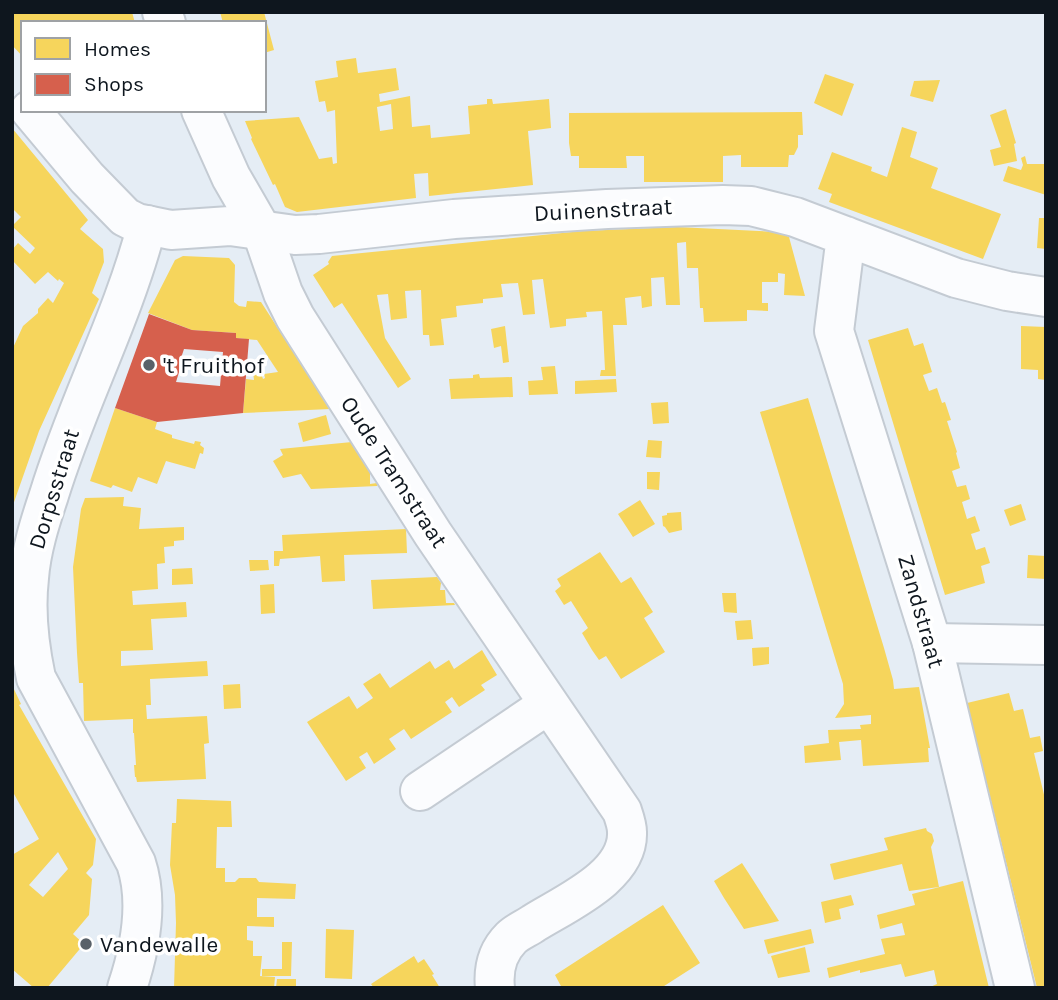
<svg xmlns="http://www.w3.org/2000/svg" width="1058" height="1000" font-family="Karla,sans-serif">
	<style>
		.homes { fill: #f6d55c; fill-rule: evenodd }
		.shops { fill: #d6604d; fill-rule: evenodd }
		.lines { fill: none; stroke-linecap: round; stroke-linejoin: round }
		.street-casing { stroke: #c4cbd3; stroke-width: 42 }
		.secondary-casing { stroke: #c4cbd3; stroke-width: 42 }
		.street { stroke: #fbfcfe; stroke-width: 38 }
		.secondary { stroke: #fbfcfe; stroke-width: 38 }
		.poi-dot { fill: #596169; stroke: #fff; stroke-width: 2.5 }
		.labels { text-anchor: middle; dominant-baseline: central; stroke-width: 7; stroke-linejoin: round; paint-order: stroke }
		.street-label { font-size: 23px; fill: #0e161e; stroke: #fff }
		.poi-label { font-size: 23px; fill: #0e161e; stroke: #fff; text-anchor: start }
	</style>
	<rect width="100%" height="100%" fill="#e5edf5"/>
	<path class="homes" d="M 12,12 L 132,12 L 135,23 L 23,23 L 23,57 L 12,45 Z
		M 220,12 L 264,12 L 274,50 L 264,53 L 264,23 L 223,23 Z
		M 356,58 L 358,73 L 396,68 L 399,90 L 379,94 L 380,102 L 410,96 L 412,127 L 430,125 L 431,138 L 470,134 L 468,106 L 487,104 L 487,99 L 492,99 L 493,104 L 549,99 L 551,128 L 528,131 L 533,185 L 429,196 L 428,173 L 414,174 L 416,198 L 297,212 L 285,207 L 275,184 L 273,185 L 251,139 L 252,138 L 245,121 L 299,117 L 319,159 L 332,157 L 333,164 L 337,163 L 335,110 L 327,112 L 325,101 L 319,102 L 315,81 L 338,77 L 336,61 ZM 391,104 L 393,129 L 380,131 L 377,107 Z
		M 825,74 L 854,84 L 842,116 L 814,103 Z
		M 940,80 L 933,102 L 910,96 L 914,81 Z
		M 1006,109 L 1016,143 L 1014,144 L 1017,161 L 994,166 L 990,150 L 1001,147 L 990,115 Z
		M 802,112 L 803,135 L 798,135 L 798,147 L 794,155 L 789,155 L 788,167 L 741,167 L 741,155 L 723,156 L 723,182 L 644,182 L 644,156 L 626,156 L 627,168 L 579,168 L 579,156 L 571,156 L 569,143 L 569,113 Z
		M 902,127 L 917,132 L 910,157 L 938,168 L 931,188 L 1001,214 L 983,259 L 829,202 L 832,194 L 818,189 L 832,152 L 872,167 L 871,171 L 887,177 Z
		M 12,128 L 88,220 L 80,229 L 103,249 L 104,262 L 92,293 L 99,299 L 39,431 L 13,505 L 12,350 L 23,326 L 38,313 L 38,309 L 48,298 L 53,303 L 64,283 L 59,279 L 58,281 L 48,272 L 35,284 L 12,260 L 12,250 L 18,243 L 30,254 L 35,248 L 12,226 L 21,217 L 12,208 Z
		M 1025,156 L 1027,164 L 1046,164 L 1046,195 L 1003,181 L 1008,166 L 1021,170 L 1023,165 L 1021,158 Z
		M 1039,218 L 1046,218 L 1046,249 L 1037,248 Z
		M 677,227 L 778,232 L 789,237 L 805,296 L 784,295 L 785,274 L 778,273 L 778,282 L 762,282 L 762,303 L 768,303 L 768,311 L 747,310 L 747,321 L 704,322 L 703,308 L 700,308 L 698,268 L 687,268 L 686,242 L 677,243 L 680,305 L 666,305 L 664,277 L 651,278 L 652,306 L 642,308 L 641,296 L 625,298 L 627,325 L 613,325 L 616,376 L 600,376 L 601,370 L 605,370 L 602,311 L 586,312 L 587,317 L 566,319 L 566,326 L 550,328 L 543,279 L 532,280 L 535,314 L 523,315 L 518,283 L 501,284 L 503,297 L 483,299 L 483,303 L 456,306 L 457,317 L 441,319 L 444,345 L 430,346 L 429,335 L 423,335 L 421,290 L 405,291 L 407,318 L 391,320 L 388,294 L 377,295 L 385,338 L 411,379 L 398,388 L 342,303 L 334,308 L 313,275 L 329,264 L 328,262 L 332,256 L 582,231 Z
		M 183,256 L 229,258 L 235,265 L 234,302 L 239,306 L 246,307 L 247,301 L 261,302 L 330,409 L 243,413 L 246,379 L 254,380 L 253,371 L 255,372 L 255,368 L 259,367 L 263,379 L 265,378 L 264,374 L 278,372 L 257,340 L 236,338 L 236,333 L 192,330 L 148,313 L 175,260 Z
		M 505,326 L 509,362 L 503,363 L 501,346 L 494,348 L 491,329 Z
		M 1021,326 L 1046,327 L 1046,380 L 1038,379 L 1038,370 L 1021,369 Z
		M 908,328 L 914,346 L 923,343 L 932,372 L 923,375 L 929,391 L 937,388 L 942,403 L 945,402 L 951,420 L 947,421 L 957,452 L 956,453 L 960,468 L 952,471 L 957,487 L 966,485 L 970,499 L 962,502 L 967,519 L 975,516 L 980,531 L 971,534 L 976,550 L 985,547 L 990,563 L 981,566 L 985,583 L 945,595 L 868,340 Z
		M 555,366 L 558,394 L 529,395 L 528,381 L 543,380 L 541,367 Z
		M 479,374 L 480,378 L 512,377 L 513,397 L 451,399 L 449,379 L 473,378 L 473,375 Z
		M 616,379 L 617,392 L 575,394 L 575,381 Z
		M 808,398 L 884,648 L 893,680 L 894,689 L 919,687 L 930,748 L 928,748 L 929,762 L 863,766 L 861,740 L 839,742 L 841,760 L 805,763 L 804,746 L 829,743 L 828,730 L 861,729 L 860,725 L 871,724 L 871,715 L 835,718 L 844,704 L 843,684 L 760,412 Z
		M 668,402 L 669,423 L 653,424 L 651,403 Z
		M 115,408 L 157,422 L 155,429 L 172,435 L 172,438 L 194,444 L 195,441 L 201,442 L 200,445 L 204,448 L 203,454 L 200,453 L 195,469 L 166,461 L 157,484 L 138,477 L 132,492 L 113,485 L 111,488 L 90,481 Z
		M 326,415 L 331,434 L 303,442 L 298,423 Z
		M 648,440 L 662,441 L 661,458 L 646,457 Z
		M 352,442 L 370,471 L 370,484 L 377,483 L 378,484 L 377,486 L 311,489 L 301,474 L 283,478 L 273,461 L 283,455 L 280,449 Z
		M 647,472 L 660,472 L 659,490 L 647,489 Z
		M 124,497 L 123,506 L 141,508 L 139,529 L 184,527 L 184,540 L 174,541 L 174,546 L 164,547 L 165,563 L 157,564 L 158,589 L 132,591 L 133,605 L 186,602 L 187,617 L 151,619 L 153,650 L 121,651 L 121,666 L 207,661 L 208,676 L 150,679 L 151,705 L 146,705 L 147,719 L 207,716 L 209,743 L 204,744 L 206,779 L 137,782 L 136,777 L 135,777 L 134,765 L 136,765 L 134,733 L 133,733 L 133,719 L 84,721 L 83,683 L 79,683 L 77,653 L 73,567 L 81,509 L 85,498 Z
		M 640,500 L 655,524 L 633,537 L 618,514 Z
		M 1021,504 L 1026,520 L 1010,526 L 1004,510 Z
		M 681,512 L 682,530 L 669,533 L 665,527 L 663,526 L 662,516 L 667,515 L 667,513 Z
		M 406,529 L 407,553 L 344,555 L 345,581 L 322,582 L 320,556 L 280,559 L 279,566 L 274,566 L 274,551 L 283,551 L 282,535 Z
		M 600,552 L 621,583 L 631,577 L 653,612 L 644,618 L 665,652 L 621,679 L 606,656 L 599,660 L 592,650 L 582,633 L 588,628 L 571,601 L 564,605 L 555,591 L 561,586 L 557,579 Z
		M 1028,555 L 1046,556 L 1046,579 L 1027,578 Z
		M 249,560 L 268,560 L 269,570 L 250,571 Z
		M 192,568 L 193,584 L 172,585 L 172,569 Z
		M 437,577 L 441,583 L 440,590 L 445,590 L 446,603 L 454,603 L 455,605 L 373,609 L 371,580 Z
		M 274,584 L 275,613 L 261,614 L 260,585 Z
		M 722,593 L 736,593 L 737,613 L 724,612 Z
		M 751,620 L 753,639 L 737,640 L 735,621 Z
		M 769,647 L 769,664 L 753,666 L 752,648 Z
		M 482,650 L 497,675 L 481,685 L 485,690 L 459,707 L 452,697 L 445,702 L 452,712 L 411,739 L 404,729 L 389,739 L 396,749 L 374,764 L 367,752 L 359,757 L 366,768 L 346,781 L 307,722 L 349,696 L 357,709 L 373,698 L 363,684 L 380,673 L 390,688 L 430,661 L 435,669 L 449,660 L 454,669 Z
		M 240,684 L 241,708 L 224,709 L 223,685 Z
		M 12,685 L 21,704 L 19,705 L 96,839 L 93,865 L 86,873 L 92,879 L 89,915 L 73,934 L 84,944 L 47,988 L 34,988 L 12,969 L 13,950 L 12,948 L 12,855 L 39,839 L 14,794 L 12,795 ZM 58,852 L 68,869 L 43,897 L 29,885 Z
		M 1009,693 L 1014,711 L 1023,709 L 1030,738 L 1040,736 L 1043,751 L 1034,753 L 1046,803 L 1046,988 L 1037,988 L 967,703 Z
		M 177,799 L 231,801 L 232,827 L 217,827 L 216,868 L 225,868 L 225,882 L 235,882 L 239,878 L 256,878 L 259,882 L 296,884 L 295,899 L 257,898 L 257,917 L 274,917 L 274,927 L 247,926 L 247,940 L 253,941 L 253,956 L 262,956 L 260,976 L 275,977 L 274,988 L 174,988 L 176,923 L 175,895 L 170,865 L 172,823 L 176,823 Z
		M 926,828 L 927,831 L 932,834 L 934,841 L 931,847 L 939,887 L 909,891 L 902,864 L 834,880 L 830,864 L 888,850 L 884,838 Z
		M 742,863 L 753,880 L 779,921 L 744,929 L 724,898 L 714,881 Z
		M 963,881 L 989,988 L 928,988 L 937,984 L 934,970 L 905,977 L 901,964 L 860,973 L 860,970 L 829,978 L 827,968 L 885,954 L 881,939 L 905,935 L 902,923 L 880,929 L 877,915 L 915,905 L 912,894 Z
		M 851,895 L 854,905 L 839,909 L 841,919 L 825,923 L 821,902 Z
		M 663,905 L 700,963 L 661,988 L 562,988 L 555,975 Z
		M 326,929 L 354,930 L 352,979 L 325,978 Z
		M 811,929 L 814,943 L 768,954 L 764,940 Z
		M 282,942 L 292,942 L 291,976 L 262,976 L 262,969 L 282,969 Z
		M 805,947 L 810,972 L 778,978 L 771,956 Z
		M 414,956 L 418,963 L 424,959 L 434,974 L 432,975 L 440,988 L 374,988 L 371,984 Z
		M 277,979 L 296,979 L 296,988 L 276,988 Z"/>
	<path class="shops" d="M 149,314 L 192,330 L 236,333 L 236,338 L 249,339 L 243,413 L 157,422 L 115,408 ZM 184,349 L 223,352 L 220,386 L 176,382 L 183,359 L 181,358 Z"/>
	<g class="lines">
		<g class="street-casing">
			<path id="street" d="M 261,229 L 283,293 L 295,317 L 433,534 L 622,811 C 624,817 627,825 627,832 C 629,876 566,903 534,923 C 527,928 517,932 511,938 C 497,952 493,969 495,988
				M 932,643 L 1046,645
				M 420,791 L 549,704
				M 127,988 C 140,949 149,902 136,863 L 36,678 C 29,645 25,612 29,578 C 31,550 40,522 49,495 C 77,403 123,318 147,225"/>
		</g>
		<g class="secondary-casing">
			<path id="secondary" d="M 162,12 L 166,23
				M 30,110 L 87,178 L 125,217 L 137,223 L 171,230 L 230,226 L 295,235 L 319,234 L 454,219 L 607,209 L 723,205 L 751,206 L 795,217 L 956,278 L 1007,291 L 1046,297
				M 201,110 L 231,177 L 261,229
				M 846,236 L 834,331 L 932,643 L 1015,988"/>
		</g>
		<use href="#street" class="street"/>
		<use href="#secondary" class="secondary"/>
	</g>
	<g class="poi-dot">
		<circle cx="149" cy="365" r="7"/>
		<circle cx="86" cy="944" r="7"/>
	</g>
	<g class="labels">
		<g class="street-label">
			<text transform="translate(603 210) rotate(-3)">Duinenstraat</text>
			<text transform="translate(394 472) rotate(57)">Oude Tramstraat</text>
			<text transform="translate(54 489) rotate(-73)">Dorpsstraat</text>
			<text transform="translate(921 611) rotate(74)">Zandstraat</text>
		</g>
		<g class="poi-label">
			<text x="163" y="365">'t Fruithof</text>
			<text x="100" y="944">Vandewalle</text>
		</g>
	</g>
	<rect width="1058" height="1000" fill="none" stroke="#0e161e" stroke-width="28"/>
	<rect x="21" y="21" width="245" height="91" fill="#ffffff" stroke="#9fa2a5" stroke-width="2"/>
	<rect x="35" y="38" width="35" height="21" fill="#f6d55c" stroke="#9fa2a5" stroke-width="2"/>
	<text x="84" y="56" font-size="21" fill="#0e161e">Homes</text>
	<rect x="35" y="74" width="35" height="21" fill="#d6604d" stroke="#9fa2a5" stroke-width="2"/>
	<text x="84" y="91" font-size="21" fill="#0e161e">Shops</text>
</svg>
